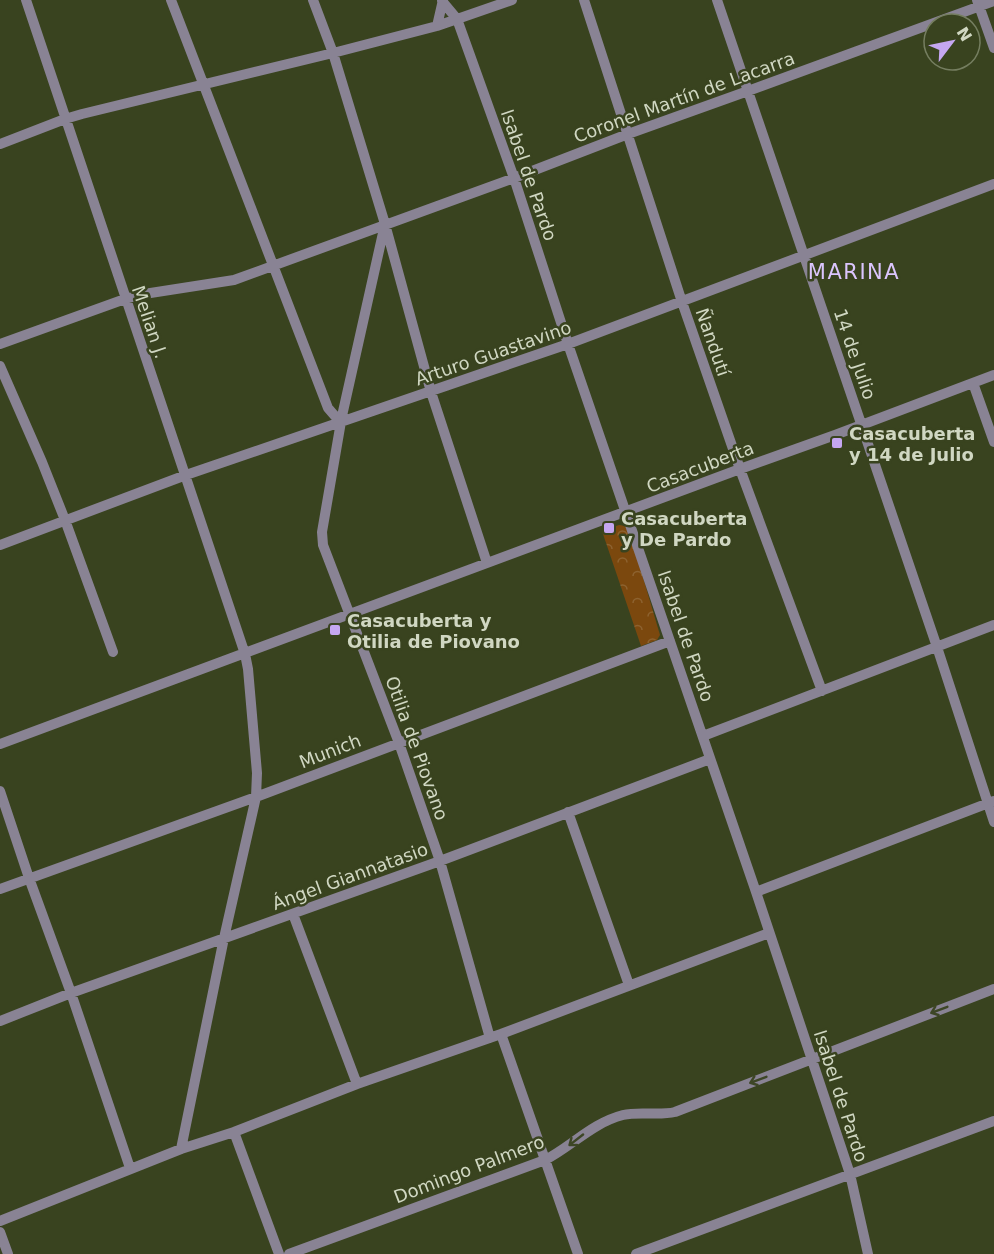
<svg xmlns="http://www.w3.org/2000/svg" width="994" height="1254" font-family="'DejaVu Sans',sans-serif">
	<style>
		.park { fill: url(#park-crowns) }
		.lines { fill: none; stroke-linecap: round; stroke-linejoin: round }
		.minor { stroke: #898394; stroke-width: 10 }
		.oneway { stroke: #3d4625 }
		.poi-dot { fill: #c5a7f1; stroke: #39431f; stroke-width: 2 }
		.labels { text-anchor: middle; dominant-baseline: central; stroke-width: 5; stroke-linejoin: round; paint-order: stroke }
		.street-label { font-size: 18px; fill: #d0d7c2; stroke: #39431f }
		.poi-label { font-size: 18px; font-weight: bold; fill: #d0d7c2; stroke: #39431f; text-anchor: start }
		.quarter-label { font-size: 21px; letter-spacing: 1.5px; fill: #dbc5fd; stroke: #39431f }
	</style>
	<defs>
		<pattern id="park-crowns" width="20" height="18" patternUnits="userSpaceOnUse" patternTransform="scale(1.5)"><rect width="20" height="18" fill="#7b480e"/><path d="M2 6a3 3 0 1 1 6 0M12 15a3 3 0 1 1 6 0" fill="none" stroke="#8d622f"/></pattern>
	</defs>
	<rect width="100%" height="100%" fill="#39431f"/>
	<path class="park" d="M 619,525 L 627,526 L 629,530 L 660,635 L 657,640 L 641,646 L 602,531 Z"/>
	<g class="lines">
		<path class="minor" d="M 26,0 C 98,218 173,436 245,654 L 248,669 L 257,773 L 256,797 L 224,938 L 181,1149
			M 171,0 L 328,408 L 341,423
			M 313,0 L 333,53 L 385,224 L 431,392 L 487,563
			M 584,0 L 682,302 L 740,469 L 822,691
			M 717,0 L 937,647 L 994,822
			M 977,0 L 994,48
			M 442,1 L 457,19 L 514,178 L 568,344 L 756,892 L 850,1174 L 868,1254
			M 437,26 L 443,0
			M 0,144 L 65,119 L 82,114 L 333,53 L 437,26 L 512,0
			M 385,224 L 342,416 L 322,532 L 323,545 L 399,743 L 440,861 L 490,1038
			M 0,344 L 125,299 L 144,294 L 234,280 L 514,178 L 628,134 L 748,91 L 994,1
			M 0,366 L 42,462 L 65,520 L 113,652
			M 973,383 L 994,442
			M 0,545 L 186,475 L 568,344 L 994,184
			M 703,736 L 994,625
			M 0,744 L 740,469 L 835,435 L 994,375
			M 0,791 L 29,878 L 71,993 L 130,1168
			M 568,812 L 629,985
			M 0,889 L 256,797 L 670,641
			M 756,892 L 994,801
			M 293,914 L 357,1084
			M 0,1021 L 71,993 L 440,861 L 710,759
			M 501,1034 L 578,1254
			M 234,1132 L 279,1254
			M 0,1221 L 181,1149 L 234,1132 L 357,1084 L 501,1034 L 769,933
			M 0,1232 L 8,1254
			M 289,1254 L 545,1160 C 572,1146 592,1123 623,1115 C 640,1111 658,1116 675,1112 L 994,989
			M 636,1254 L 994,1121"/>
	</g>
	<defs><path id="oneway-shaft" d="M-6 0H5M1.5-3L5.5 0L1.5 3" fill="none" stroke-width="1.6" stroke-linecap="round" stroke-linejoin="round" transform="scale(1.5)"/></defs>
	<g class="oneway">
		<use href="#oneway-shaft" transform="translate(939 1010) rotate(159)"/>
		<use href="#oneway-shaft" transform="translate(758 1080) rotate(159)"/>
		<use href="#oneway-shaft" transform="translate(576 1140) rotate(142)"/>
	</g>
	<g class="poi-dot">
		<rect x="831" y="437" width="12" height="12" rx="3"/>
		<rect x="603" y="522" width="12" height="12" rx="3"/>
		<rect x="329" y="624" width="12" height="12" rx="3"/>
	</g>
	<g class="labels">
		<g class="street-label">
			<text transform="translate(684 97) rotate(-20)">Coronel Martín de Lacarra</text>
			<text transform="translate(529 175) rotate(71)">Isabel de Pardo</text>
			<text transform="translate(150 322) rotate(71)">Melian J.</text>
			<text transform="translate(713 342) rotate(71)">Ñandutí</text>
			<text transform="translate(493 353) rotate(-19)">Arturo Guastavino</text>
			<text transform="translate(855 354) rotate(71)">14 de Julio</text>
			<text transform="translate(700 467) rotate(-21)">Casacuberta</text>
			<text transform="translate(686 636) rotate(71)">Isabel de Pardo</text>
			<text transform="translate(417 748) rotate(70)">Otilia de Piovano</text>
			<text transform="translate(330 751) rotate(-21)">Munich</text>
			<text transform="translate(350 876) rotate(-20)">Ángel Giannatasio</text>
			<text transform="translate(841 1096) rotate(72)">Isabel de Pardo</text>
			<text transform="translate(469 1169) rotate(-21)">Domingo Palmero</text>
		</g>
		<g class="poi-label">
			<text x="849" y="433">Casacuberta<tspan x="849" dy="21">y 14 de Julio</tspan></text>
			<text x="621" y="518">Casacuberta<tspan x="621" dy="21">y De Pardo</tspan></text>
			<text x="347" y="620">Casacuberta y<tspan x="347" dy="21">Otilia de Piovano</tspan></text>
		</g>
		<g class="quarter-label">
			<text x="854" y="272">MARINA</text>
		</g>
	</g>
	<g transform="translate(952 42) rotate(58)"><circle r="28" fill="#39431f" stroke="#757e60" stroke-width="1.5"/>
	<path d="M0-4.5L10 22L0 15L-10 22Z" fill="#c5a7f1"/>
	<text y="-9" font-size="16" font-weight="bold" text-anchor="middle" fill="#d0d7c2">N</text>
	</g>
</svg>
